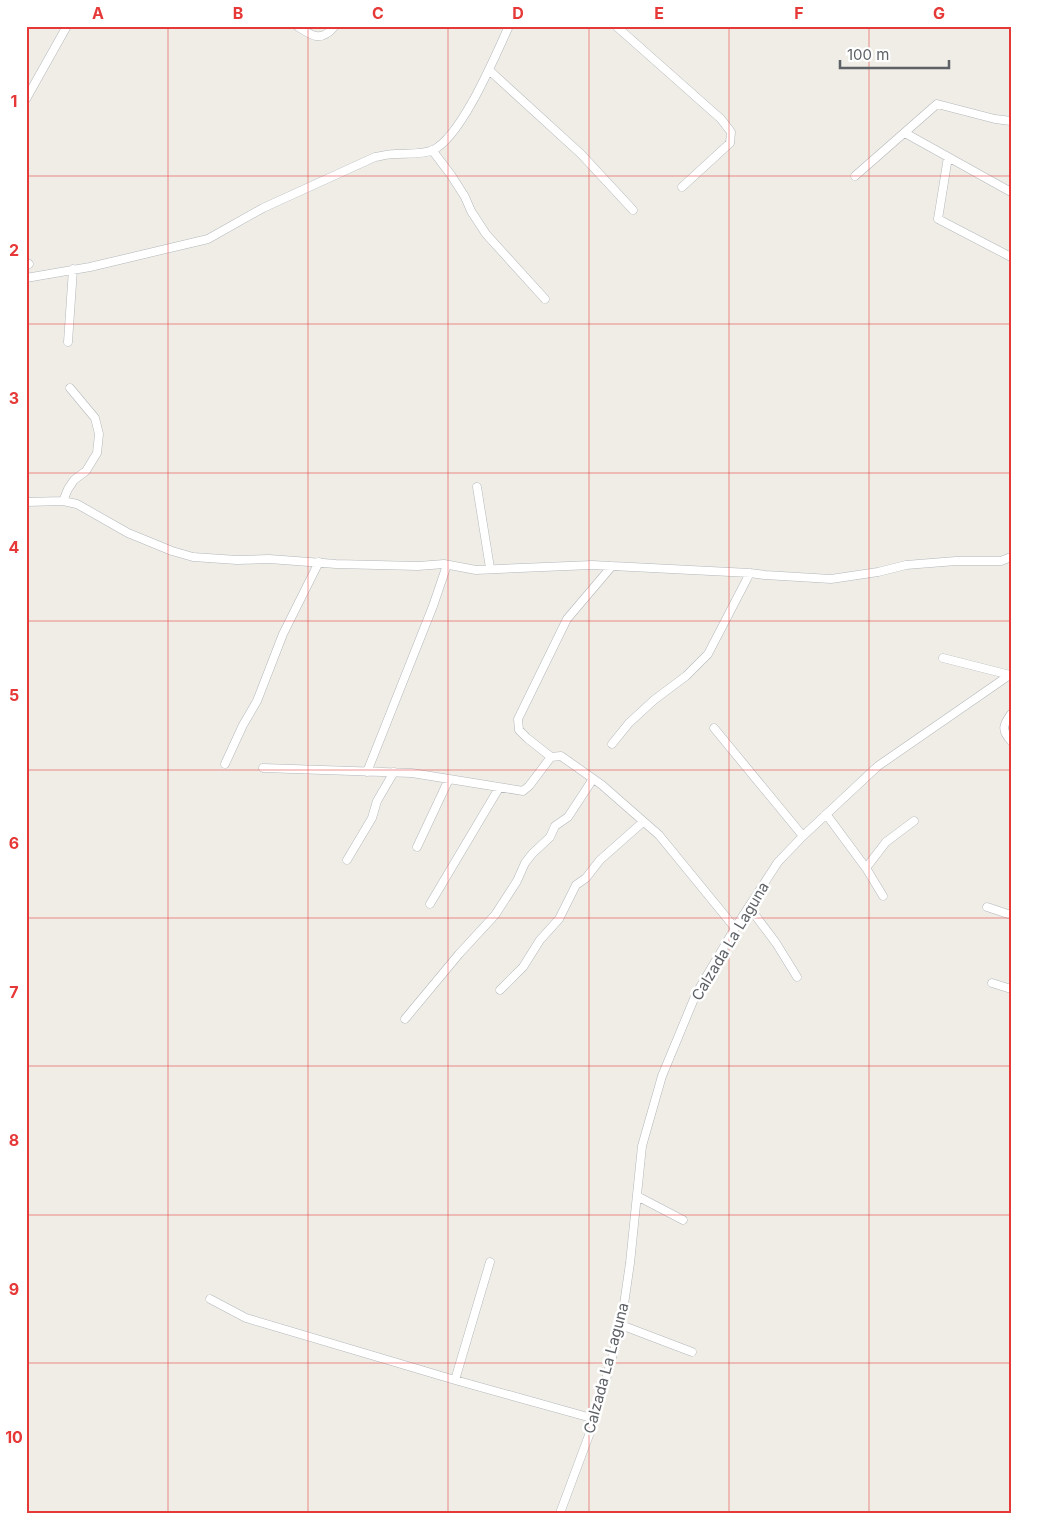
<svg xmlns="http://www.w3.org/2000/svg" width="1037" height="1539" font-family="Inter,sans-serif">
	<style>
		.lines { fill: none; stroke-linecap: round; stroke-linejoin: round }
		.minor-casing { stroke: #b3b7ba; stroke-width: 9 }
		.minor { stroke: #fff; stroke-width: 8 }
		.grid { fill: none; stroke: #e53837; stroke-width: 1; stroke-opacity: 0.55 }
		.labels { text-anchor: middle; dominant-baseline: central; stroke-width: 5; stroke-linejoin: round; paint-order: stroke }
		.street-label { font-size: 15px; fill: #5e6266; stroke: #fff }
		.neatline { fill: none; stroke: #e53837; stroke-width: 2 }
		.grid-label { font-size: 16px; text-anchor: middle; font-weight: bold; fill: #e53837 }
	</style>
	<rect width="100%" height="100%" fill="#efede6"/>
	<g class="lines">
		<g class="minor-casing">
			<path id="minor" d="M 297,26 C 312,36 321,43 335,26
				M 616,26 L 721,119 L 731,132 L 730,143 L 682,187
				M 489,70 L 581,154 L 633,210
				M 26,99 L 67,26
				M 905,133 L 1011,192
				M 432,150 L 451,175 L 465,197 L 471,211 L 486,234 L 545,299
				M 948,157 L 938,219 L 1011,257
				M 855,176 L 937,104 L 995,119 L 1011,121
				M 26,262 L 29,264
				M 26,278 L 90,267 L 208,239 L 263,208 L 375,157 C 382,156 388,154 394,154 C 406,153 422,155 433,150 C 462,136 495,56 509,26
				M 68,342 L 73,269
				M 477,487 L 490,568
				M 63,501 L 68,489 L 74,480 L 86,471 L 97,453 L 99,434 L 95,418 L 70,388
				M 26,502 L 63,501 L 77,504 L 128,533 L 172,551 L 193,557 L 237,560 L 269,559 L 336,564 L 418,566 L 444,564 L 476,570 L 592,565 L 750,573 L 765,575 L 831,579 L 878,572 L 906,565 L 956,561 L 1001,561 L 1011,557
				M 943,658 L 1010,675
				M 1011,714 C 1003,725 1001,730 1011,741
				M 714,728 L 803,836
				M 612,744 L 629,723 L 654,700 L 686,676 L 708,654 L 750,573
				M 551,757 L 527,738 L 519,730 L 518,719 L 567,619 L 612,566
				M 225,764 L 243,725 L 257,701 L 283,634 L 319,562
				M 263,768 L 412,773 L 523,791 L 529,786 L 551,757 L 561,756 L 602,785 L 659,835 L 735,928
				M 367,772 L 433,606 L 447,565
				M 826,814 L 866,868 L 883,896
				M 417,847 L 449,779
				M 347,860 L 372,818 L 377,801 L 394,772
				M 866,868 L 886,842 L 914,821
				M 430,904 L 499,788
				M 749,907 L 776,943 L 797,977
				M 987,907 L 1011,915
				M 992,983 L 1011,989
				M 500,990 L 523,967 L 540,940 L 559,919 L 576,885 L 586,878 L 600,860 L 643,822
				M 405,1019 L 459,954 L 495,915 L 517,881 L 525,863 L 532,854 L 550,837 L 555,826 L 568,817 L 593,779
				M 637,1196 L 683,1220
				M 210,1299 L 246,1318 L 455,1380 L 595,1419
				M 621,1325 L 692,1352
				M 455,1380 L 490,1262
				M 560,1513 L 595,1419 L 621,1325 L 630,1263 L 642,1146 L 662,1076 L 696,994 L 735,928 L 778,862 L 803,836 L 878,766 L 1011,674"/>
		</g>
		<use href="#minor" class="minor"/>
	</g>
	<path class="grid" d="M 168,26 L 168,1513M 308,26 L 308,1513M 448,26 L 448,1513M 589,26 L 589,1513M 729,26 L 729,1513M 869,26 L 869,1513M 26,176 L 1011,176M 26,324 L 1011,324M 26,473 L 1011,473M 26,621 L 1011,621M 26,770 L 1011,770M 26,918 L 1011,918M 26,1066 L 1011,1066M 26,1215 L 1011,1215M 26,1363 L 1011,1363"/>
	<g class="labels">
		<g class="street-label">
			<text transform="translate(730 941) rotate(-59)">Calzada La Laguna</text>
			<text transform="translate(606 1368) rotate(-75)">Calzada La Laguna</text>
		</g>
	</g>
	<rect width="1037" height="1539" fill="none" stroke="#ffffff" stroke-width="55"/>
	<path d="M840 60v8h109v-8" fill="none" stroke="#5e6266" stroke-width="2.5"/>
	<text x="847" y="60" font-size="15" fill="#5e6266" stroke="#ffffff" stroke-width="4" paint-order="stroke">100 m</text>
	<rect x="28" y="28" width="982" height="1484" class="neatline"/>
	<g class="grid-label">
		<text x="98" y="19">A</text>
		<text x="238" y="19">B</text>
		<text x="378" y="19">C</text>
		<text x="518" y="19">D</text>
		<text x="659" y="19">E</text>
		<text x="799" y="19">F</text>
		<text x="939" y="19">G</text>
		<text x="14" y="107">1</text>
		<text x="14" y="256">2</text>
		<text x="14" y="404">3</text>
		<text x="14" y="553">4</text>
		<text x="14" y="701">5</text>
		<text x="14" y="849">6</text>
		<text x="14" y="998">7</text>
		<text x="14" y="1146">8</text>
		<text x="14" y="1295">9</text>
		<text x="14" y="1443">10</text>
	</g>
</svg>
